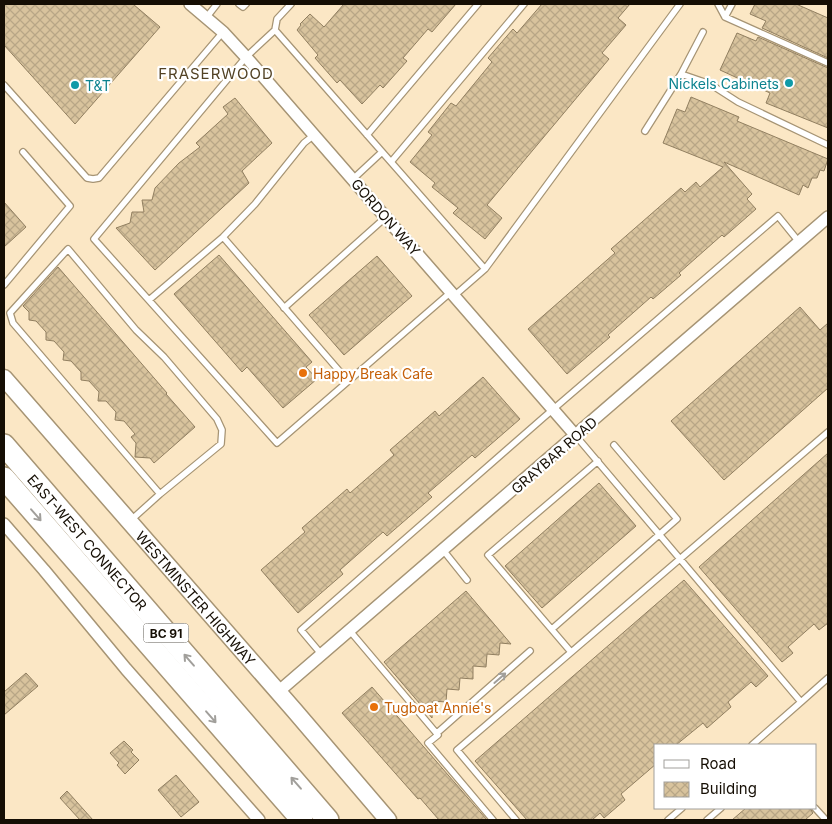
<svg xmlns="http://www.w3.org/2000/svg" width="832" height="824" font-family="Inter,sans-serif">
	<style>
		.building { fill: url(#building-cross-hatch); stroke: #917f60 }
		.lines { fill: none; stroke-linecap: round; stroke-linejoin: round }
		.service-casing { stroke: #a69474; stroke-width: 8 }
		.minor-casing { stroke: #a69474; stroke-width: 14 }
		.secondary-casing { stroke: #a69474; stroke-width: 19 }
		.motorway-casing { stroke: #a69474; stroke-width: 24 }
		.service { stroke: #fff; stroke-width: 5.5 }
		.minor { stroke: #fff; stroke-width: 11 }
		.secondary { stroke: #fff; stroke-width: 16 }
		.motorway { stroke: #fff; stroke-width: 21 }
		.oneway { stroke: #a19f9b }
		.culture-dot { fill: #0f9aa8; stroke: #fff; stroke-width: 2 }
		.food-dot { fill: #e8710a; stroke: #fff; stroke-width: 2 }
		.labels { text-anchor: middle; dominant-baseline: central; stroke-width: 4.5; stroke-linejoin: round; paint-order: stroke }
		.shield { fill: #fff; stroke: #5b564f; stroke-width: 1 }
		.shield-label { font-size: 12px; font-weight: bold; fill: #150e04 }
		.culture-label { font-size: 14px; fill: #0d838f; stroke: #fff; text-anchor: end }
		.street-label { font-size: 14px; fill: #150e04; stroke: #fff }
		.food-label { font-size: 14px; fill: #c56008; stroke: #fff; text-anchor: start }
		.neighbourhood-label { font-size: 15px; letter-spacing: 1px; fill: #524224; stroke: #fff }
	</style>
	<defs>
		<pattern id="building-cross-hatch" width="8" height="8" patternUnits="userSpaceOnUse" patternTransform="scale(1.25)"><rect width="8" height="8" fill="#d8c39d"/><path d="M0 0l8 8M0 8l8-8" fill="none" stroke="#b8a686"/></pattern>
	</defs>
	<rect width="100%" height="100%" fill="#fbe7c5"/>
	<path class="building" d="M 4,4 L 133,4 L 160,27 L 75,124 L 4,45 Z
		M 344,4 L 456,4 L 432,32 L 428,29 L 403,58 L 407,61 L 383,88 L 380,85 L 362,104 L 340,80 L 337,83 L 315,58 L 318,55 L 297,30 L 301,25 L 300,24 L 310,14 L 324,27 Z
		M 542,4 L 630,4 L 618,18 L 626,25 L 602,53 L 609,59 L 487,205 L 502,218 L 485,239 L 453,213 L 458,208 L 432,187 L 435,183 L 410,162 L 432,135 L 428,132 L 451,103 L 456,106 L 492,62 L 488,58 L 513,29 L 517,33 Z
		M 755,4 L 796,4 L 828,18 L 828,58 L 762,28 L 766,21 L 750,14 Z
		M 737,33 L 756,41 L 758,37 L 828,68 L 828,128 L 766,103 L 770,93 L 720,70 Z
		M 691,97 L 739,117 L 737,121 L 828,159 L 824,171 L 820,170 L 817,178 L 812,178 L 808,188 L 803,185 L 799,195 L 724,162 L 752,194 L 747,199 L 756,209 L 724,237 L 722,235 L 679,273 L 681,275 L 653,299 L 651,297 L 608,335 L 610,337 L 567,374 L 528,329 L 615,253 L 611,249 L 681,188 L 685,192 L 696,182 L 700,187 L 723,167 L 663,143 L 677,109 L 685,112 Z
		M 235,98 L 272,143 L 242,171 L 249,183 L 155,270 L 116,228 L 130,223 L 132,212 L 144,212 L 142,200 L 152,200 L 155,188 L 179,163 L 200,147 L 196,143 L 228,114 L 223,107 Z
		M 4,202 L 26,227 L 4,247 Z
		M 219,255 L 312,362 L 306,367 L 317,379 L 283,408 L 247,367 L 242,372 L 174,294 Z
		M 377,256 L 412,296 L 344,355 L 309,315 Z
		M 58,267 L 167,393 L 166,394 L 195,427 L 154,463 L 150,458 L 135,457 L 136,443 L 131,437 L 135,434 L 124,421 L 115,420 L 116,412 L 106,401 L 98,401 L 99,392 L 89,381 L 81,380 L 81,372 L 71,361 L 63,360 L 64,352 L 54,341 L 46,340 L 46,332 L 36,321 L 29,320 L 29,312 L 23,306 Z
		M 800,307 L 820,330 L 828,323 L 828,388 L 724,480 L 671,421 Z
		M 483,377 L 520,419 L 475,458 L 472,455 L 428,493 L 432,497 L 387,536 L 383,532 L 340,570 L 343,574 L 298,613 L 261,570 L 305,532 L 302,528 L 347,489 L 350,493 L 394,455 L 390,450 L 435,411 L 439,416 Z
		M 828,453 L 828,623 L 819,630 L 814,624 L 788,647 L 793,653 L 782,662 L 699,567 Z
		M 599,483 L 636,526 L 542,608 L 505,566 Z
		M 684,580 L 768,676 L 756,687 L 751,682 L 728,702 L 731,707 L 707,728 L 703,723 L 676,745 L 656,745 L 656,764 L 621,794 L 625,800 L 604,818 L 600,813 L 592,820 L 527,820 L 475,761 Z
		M 466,591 L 511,644 L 500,643 L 499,655 L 487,654 L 486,667 L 473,666 L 473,679 L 460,678 L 459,690 L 447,689 L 446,702 L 433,701 L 432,718 L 384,662 Z
		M 26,673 L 38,686 L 4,715 L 4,692 Z
		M 372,687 L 487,820 L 439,820 L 420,798 L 418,799 L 342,713 Z
		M 124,741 L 133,750 L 131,752 L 139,760 L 125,774 L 117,765 L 119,763 L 110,753 Z
		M 176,775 L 199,802 L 181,817 L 158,790 Z
		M 67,791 L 93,820 L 80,820 L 60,798 Z
		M 746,808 L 810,808 L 813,813 L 805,820 L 732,820 Z"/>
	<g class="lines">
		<g class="service-casing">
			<path id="service" d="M 239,4 L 243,7 L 246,4
				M 291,4 L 277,19 L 275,30 L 246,57 L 94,239 L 277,443 L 451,292
				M 718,4 L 725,17 L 828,63
				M 725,17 L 732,4
				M 206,18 L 217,4
				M 275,30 L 485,269
				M 681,74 L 703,32
				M 4,85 L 87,178 L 93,179 L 99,178 L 223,32
				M 645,131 L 681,74 L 710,84 L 738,102 L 828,145
				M 367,135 L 478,4
				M 391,162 L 524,4
				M 353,179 L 382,152
				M 223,237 L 348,381
				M 4,285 L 70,206 L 23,152
				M 454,296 L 485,269 L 680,4
				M 149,300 L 223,237 L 255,204 L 304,143 L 314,135
				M 284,308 L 386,217
				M 576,436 L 801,702 L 752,745
				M 130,521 L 160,494 L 221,444 L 222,430 L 217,419 L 164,357 L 136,330 L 68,249 L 10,313 L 13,323 L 160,494
				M 443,550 L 467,580
				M 552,629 L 677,519 L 614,445
				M 350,631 L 438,735 L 428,743 L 493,820
				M 571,652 L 488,555 L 598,461
				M 322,655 L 301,630 L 543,418 L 778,216 L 799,242
				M 801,702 L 828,678
				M 437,733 L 530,651
				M 815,808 L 826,820
				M 516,820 L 457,750 L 828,432
				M 668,820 L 682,808
				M 707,820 L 721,808"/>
		</g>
		<g class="minor-casing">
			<path id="minor" d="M 190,4 L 223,32 L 246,57 L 576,436
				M 4,524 L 44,570 L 126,669 L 259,820
				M 278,692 L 828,217"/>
		</g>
		<g class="secondary-casing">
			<g id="secondary">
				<path id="s1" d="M 4,378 L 294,710 L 388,820"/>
			</g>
		</g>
		<g class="motorway-casing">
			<g id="motorway">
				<path id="s2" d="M 4,445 L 328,820"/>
				<path d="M 4,478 L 302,820"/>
			</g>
		</g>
		<use href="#service" class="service"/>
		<use href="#minor" class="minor"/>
		<use href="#secondary" class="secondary"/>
		<use href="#motorway" class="motorway"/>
	</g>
	<defs><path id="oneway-shaft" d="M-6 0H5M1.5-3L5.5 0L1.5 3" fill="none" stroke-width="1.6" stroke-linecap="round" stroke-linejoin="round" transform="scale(1.25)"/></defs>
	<g class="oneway">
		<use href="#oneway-shaft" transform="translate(36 515) rotate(49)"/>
		<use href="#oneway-shaft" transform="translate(189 660) rotate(-131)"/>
		<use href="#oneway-shaft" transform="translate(500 678) rotate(-41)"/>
		<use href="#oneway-shaft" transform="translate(211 717) rotate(49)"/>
		<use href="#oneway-shaft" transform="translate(296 783) rotate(-131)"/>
	</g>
	<g class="culture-dot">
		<circle cx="789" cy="83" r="5"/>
		<circle cx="75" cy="85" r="5"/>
	</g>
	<g class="food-dot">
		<circle cx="303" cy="373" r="5"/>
		<circle cx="374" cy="707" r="5"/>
	</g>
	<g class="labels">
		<rect class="shield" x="143.5" y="623.5" width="45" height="19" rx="4"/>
		<g class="shield-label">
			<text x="166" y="633">BC 91</text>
		</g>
		<g class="culture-label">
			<text x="779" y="83">Nickels Cabinets</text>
			<text x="85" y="85" text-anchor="start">T&amp;T</text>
		</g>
		<g class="street-label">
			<text transform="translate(386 217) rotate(49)">GORDON WAY</text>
			<text transform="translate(554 455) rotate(-41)">GRAYBAR ROAD</text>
			<text stroke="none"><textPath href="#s2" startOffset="128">EAST-WEST CONNECTOR</textPath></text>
			<text stroke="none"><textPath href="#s1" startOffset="292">WESTMINSTER HIGHWAY</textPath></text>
		</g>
		<g class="food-label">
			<text x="313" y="373">Happy Break Cafe</text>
			<text x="384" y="707">Tugboat Annie's</text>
		</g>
		<g class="neighbourhood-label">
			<text x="216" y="73">FRASERWOOD</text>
		</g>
	</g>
	<rect width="832" height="824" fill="none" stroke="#150e04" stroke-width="10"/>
	<rect x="654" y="744" width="162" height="65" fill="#ffffff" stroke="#a19f9b"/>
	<rect x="664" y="760" width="25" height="8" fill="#ffffff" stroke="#a19f9b"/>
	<text x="700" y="769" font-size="15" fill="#150e04">Road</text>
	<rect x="664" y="782" width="25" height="15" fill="url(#building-cross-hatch)" stroke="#a19f9b"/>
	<text x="700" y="794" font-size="15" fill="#150e04">Building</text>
</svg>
